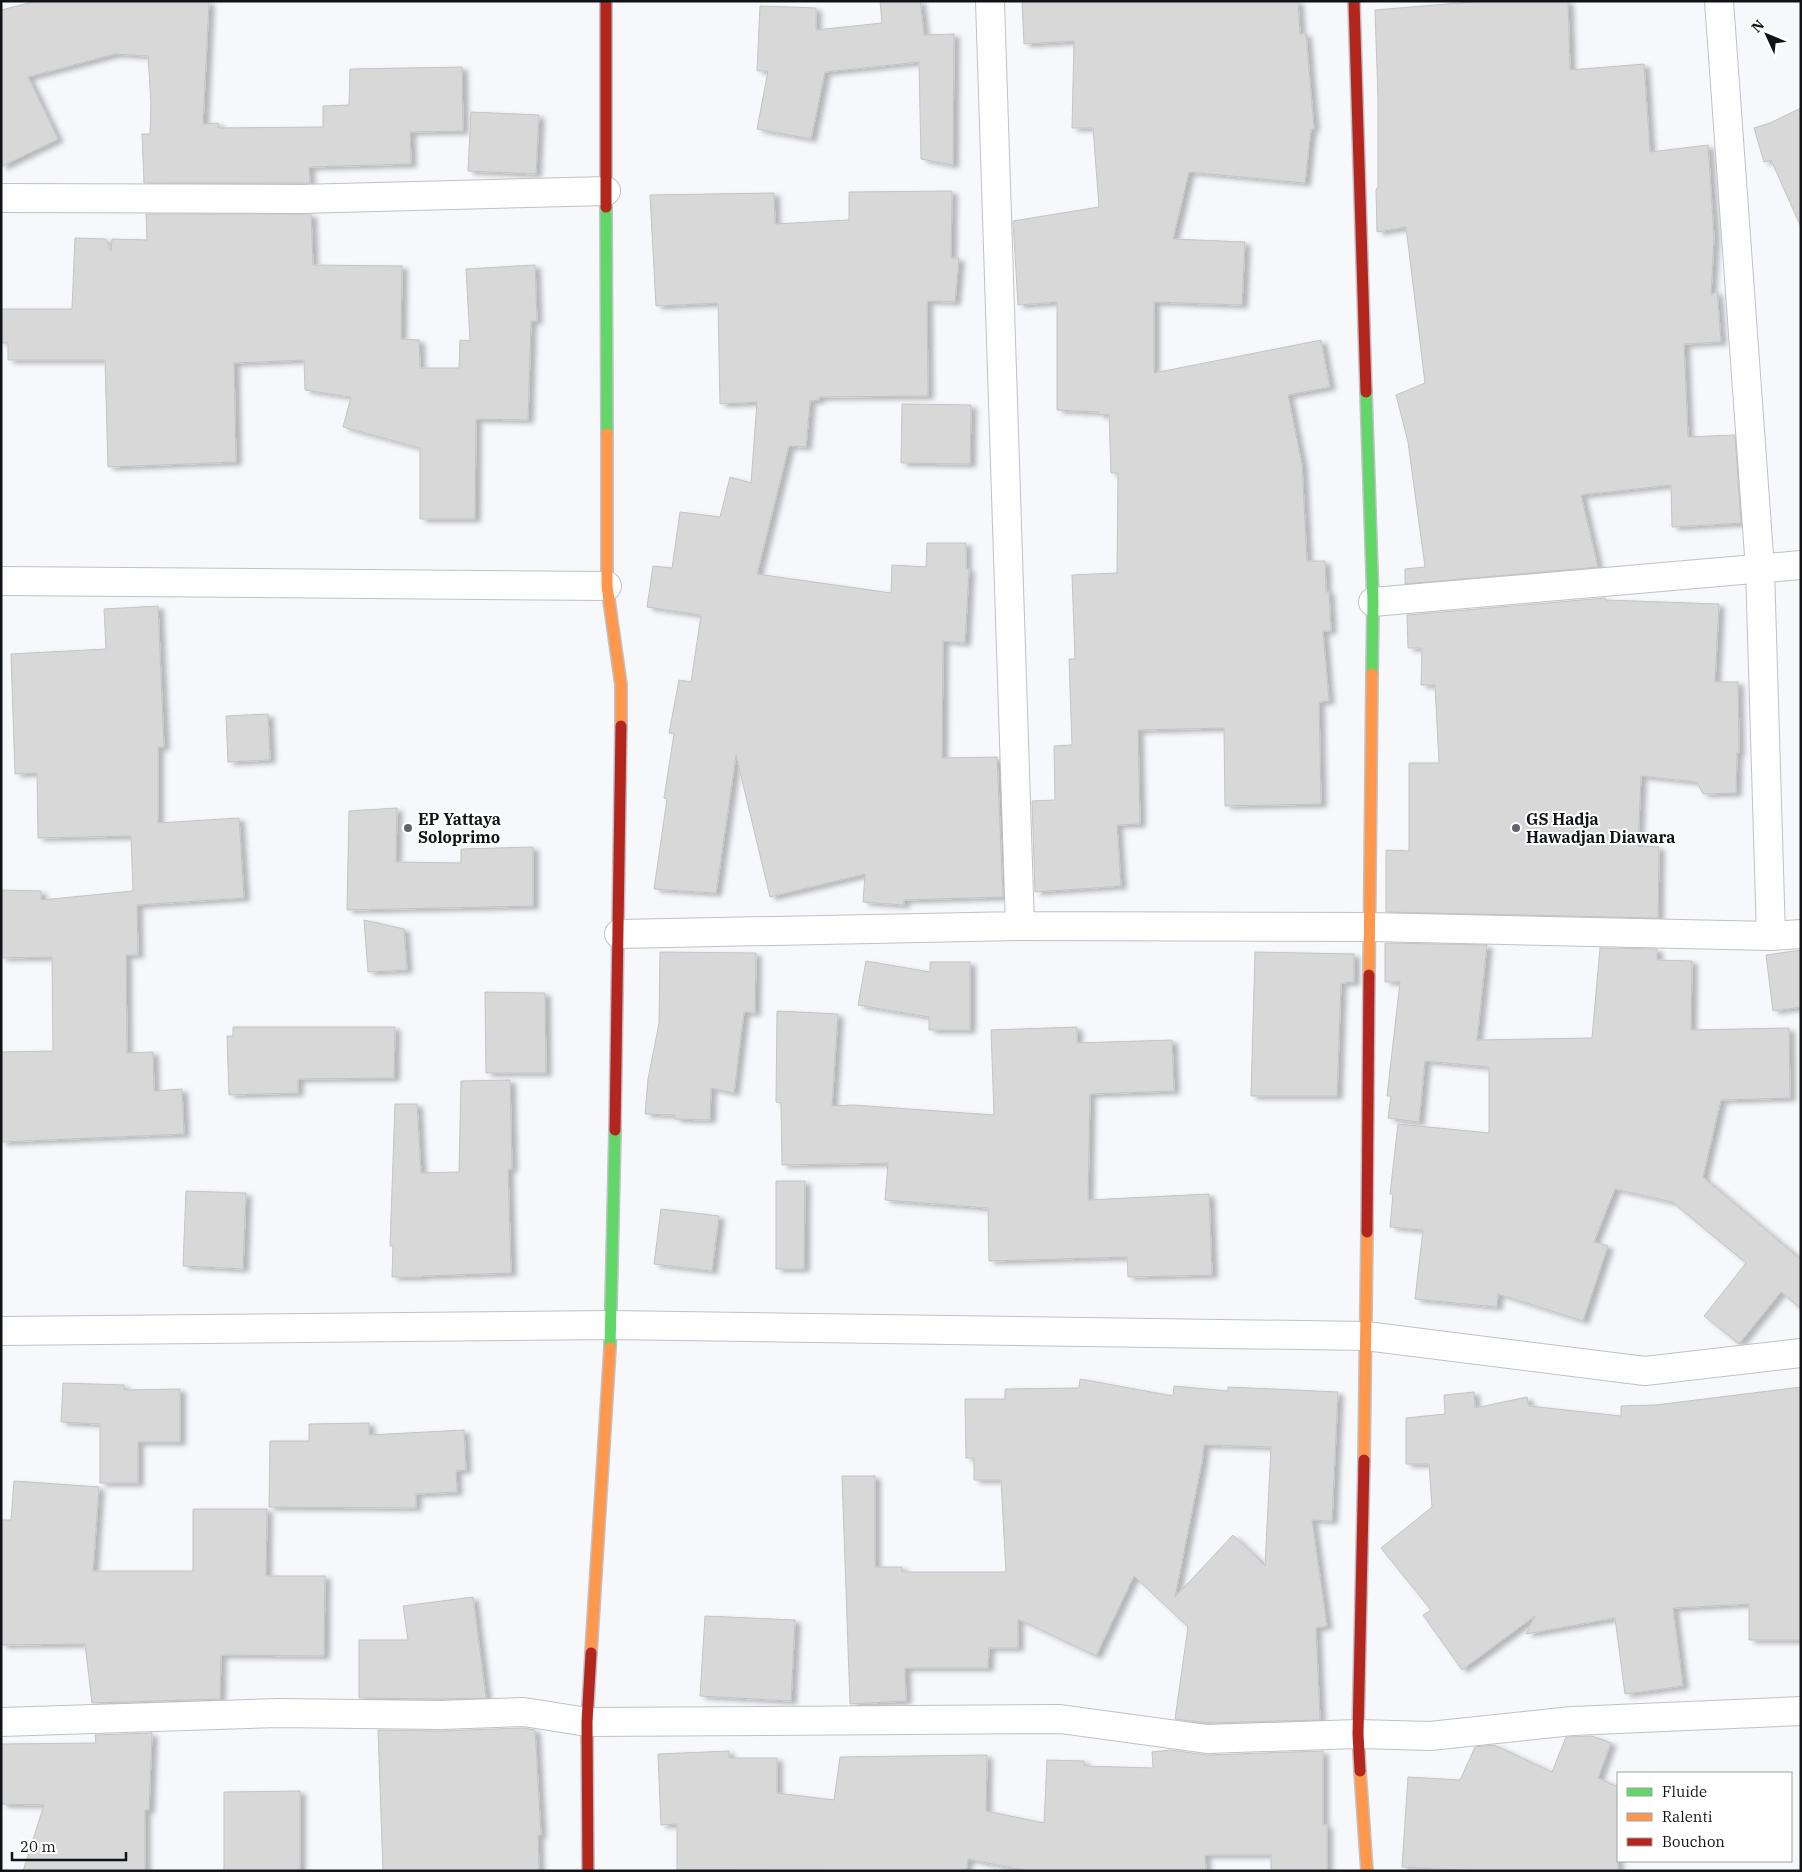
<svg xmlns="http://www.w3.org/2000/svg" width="1802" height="1872" font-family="'IBM Plex Serif',serif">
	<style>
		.building { fill: #d7d8d7; stroke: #c3c4c3; fill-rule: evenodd; filter: url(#shadow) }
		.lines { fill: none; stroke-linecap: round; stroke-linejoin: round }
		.street-casing { stroke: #bfc2c6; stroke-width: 30 }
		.fast-casing { stroke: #bfc2c6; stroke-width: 14 }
		.slow-casing { stroke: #bfc2c6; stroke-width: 14 }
		.jam-casing { stroke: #bfc2c6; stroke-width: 14 }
		.street { stroke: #fefefe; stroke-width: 28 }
		.fast { stroke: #63d668; stroke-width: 11 }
		.slow { stroke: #ff974d; stroke-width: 11 }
		.jam { stroke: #b3261e; stroke-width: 11 }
		.poi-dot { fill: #606468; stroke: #fff; stroke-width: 2 }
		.labels { text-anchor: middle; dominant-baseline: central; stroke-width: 4; stroke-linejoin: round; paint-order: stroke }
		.poi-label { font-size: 16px; font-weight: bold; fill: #101419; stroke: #fff; text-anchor: start }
	</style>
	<defs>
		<filter id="shadow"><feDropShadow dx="5.5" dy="3" stdDeviation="2.5" flood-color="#0004"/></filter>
	</defs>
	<rect width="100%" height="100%" fill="#f6f8fb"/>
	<path class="building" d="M 37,1 L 209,1 L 203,124 L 218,123 L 219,128 L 323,127 L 323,106 L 349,105 L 350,69 L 462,67 L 463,131 L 410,132 L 411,164 L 309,167 L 310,183 L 144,183 L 142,134 L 150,134 L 151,103 L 148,56 L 115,54 L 28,77 L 58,139 L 1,167 L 1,10 Z
		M 880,1 L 920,1 L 924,35 L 954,34 L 953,165 L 921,159 L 919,62 L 825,72 L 811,139 L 757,129 L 768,71 L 757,71 L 760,6 L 816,8 L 816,30 L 882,23 Z
		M 1022,1 L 1298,1 L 1300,34 L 1306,34 L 1314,129 L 1311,129 L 1305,183 L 1189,172 L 1173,239 L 1245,242 L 1242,305 L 1154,302 L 1154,373 L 1321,340 L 1330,387 L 1288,395 L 1302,465 L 1307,561 L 1325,561 L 1326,592 L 1329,592 L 1331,631 L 1323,631 L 1329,701 L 1319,702 L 1321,804 L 1225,806 L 1224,728 L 1138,730 L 1140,824 L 1117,825 L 1121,886 L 1035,892 L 1032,801 L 1055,800 L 1054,746 L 1072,745 L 1069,659 L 1075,659 L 1072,575 L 1117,573 L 1118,473 L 1111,473 L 1109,414 L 1099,415 L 1099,412 L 1057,410 L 1057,302 L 1018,305 L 1013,221 L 1099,207 L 1093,128 L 1072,128 L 1074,41 L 1024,44 Z
		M 1483,1 L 1568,1 L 1570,70 L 1644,64 L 1650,152 L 1708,145 L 1714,237 L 1711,295 L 1717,291 L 1721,342 L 1684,344 L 1688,437 L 1735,435 L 1741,523 L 1672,527 L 1671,485 L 1581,495 L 1598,567 L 1405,584 L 1405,569 L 1425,567 L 1408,442 L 1396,395 L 1425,383 L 1406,227 L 1377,232 L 1376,189 L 1378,188 L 1378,98 L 1375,10 Z
		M 1801,108 L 1801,227 L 1771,160 L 1764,162 L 1754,128 L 1770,123 Z
		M 471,112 L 539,115 L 536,174 L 468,171 Z
		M 952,191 L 951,258 L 959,258 L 955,302 L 927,301 L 928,396 L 819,397 L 819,400 L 810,401 L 806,447 L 789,446 L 757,574 L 891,593 L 892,565 L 926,567 L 927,543 L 966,543 L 966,569 L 969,569 L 965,643 L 943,641 L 942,758 L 997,757 L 1003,897 L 904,900 L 904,905 L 863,902 L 865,874 L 770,897 L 736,755 L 716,893 L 654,889 L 667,799 L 664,798 L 674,734 L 669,733 L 679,680 L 691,682 L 701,615 L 647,607 L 653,566 L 672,568 L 680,512 L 720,517 L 730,477 L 751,483 L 757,402 L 720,404 L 718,303 L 656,306 L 650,195 L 774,193 L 775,224 L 849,220 L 849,192 Z
		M 146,214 L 311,214 L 313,265 L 402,266 L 401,339 L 419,340 L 420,368 L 459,368 L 460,340 L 470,341 L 466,269 L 535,265 L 537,321 L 531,321 L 528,420 L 476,419 L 475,519 L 420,519 L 420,448 L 343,427 L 351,397 L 305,390 L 304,360 L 234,363 L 236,462 L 108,467 L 105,360 L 8,360 L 8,343 L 1,343 L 1,309 L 72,309 L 75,238 L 106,239 L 111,251 L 112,239 L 147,240 Z
		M 902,404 L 971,405 L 970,464 L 901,463 Z
		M 1605,598 L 1606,600 L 1719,604 L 1715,682 L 1738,682 L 1739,753 L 1737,753 L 1736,793 L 1703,794 L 1697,782 L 1641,776 L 1638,846 L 1659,847 L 1658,918 L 1386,912 L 1386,850 L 1409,851 L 1409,763 L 1439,763 L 1435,685 L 1421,685 L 1422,648 L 1408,648 L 1407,615 Z
		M 158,606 L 164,747 L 158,747 L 158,823 L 239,818 L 244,898 L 137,905 L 138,955 L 126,955 L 127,1053 L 153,1052 L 154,1091 L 182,1089 L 184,1134 L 1,1142 L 1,1052 L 53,1051 L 52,957 L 1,958 L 1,890 L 41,891 L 41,900 L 133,891 L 131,836 L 38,838 L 37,773 L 15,774 L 11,654 L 106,649 L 104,609 Z
		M 268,714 L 270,760 L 228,762 L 226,716 Z
		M 397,808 L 396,862 L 461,863 L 461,849 L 533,847 L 533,906 L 347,910 L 349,811 Z
		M 364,920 L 404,929 L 407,970 L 368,972 Z
		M 1385,943 L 1487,945 L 1477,1040 L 1592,1038 L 1600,948 L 1657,949 L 1657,960 L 1692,961 L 1691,1030 L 1789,1028 L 1790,1098 L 1721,1100 L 1703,1177 L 1801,1260 L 1801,1309 L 1781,1292 L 1739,1344 L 1704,1316 L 1746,1263 L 1672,1202 L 1615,1189 L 1594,1242 L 1608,1246 L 1583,1321 L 1498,1294 L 1497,1307 L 1415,1299 L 1423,1230 L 1390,1227 L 1393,1194 L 1390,1194 L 1398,1124 L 1489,1133 L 1489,1067 L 1425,1061 L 1419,1122 L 1388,1118 L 1391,1096 L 1387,1096 L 1400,982 L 1385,982 Z
		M 1801,950 L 1801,1007 L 1773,1011 L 1766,955 Z
		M 660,952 L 756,953 L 755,1013 L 744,1012 L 734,1093 L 711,1088 L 710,1120 L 675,1119 L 675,1115 L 645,1114 L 648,1079 L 659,1023 Z
		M 1255,952 L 1354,954 L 1354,982 L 1341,983 L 1337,1096 L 1251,1096 Z
		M 866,961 L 930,972 L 930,962 L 970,962 L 970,1030 L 929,1030 L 929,1017 L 858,1005 Z
		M 485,992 L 545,993 L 546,1073 L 486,1073 Z
		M 777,1011 L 838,1014 L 832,1106 L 853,1105 L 994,1115 L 991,1030 L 1077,1027 L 1077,1043 L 1172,1040 L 1174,1091 L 1090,1094 L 1088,1200 L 1209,1194 L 1212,1275 L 1128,1277 L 1127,1257 L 989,1261 L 988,1208 L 885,1200 L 888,1163 L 782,1165 L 781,1103 L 776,1102 Z
		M 233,1027 L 395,1027 L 394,1078 L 298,1079 L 298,1093 L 229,1095 L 227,1036 L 233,1036 Z
		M 510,1080 L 512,1169 L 508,1169 L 511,1273 L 422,1276 L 422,1277 L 392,1277 L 393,1246 L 390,1246 L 395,1104 L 417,1104 L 421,1173 L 459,1172 L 461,1081 Z
		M 776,1181 L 805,1181 L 804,1269 L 776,1269 Z
		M 186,1191 L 246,1193 L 243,1269 L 183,1266 Z
		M 661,1209 L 719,1216 L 712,1271 L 654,1264 Z
		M 1080,1379 L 1173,1396 L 1174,1386 L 1228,1391 L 1228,1387 L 1338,1392 L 1332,1521 L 1312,1520 L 1327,1626 L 1316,1628 L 1320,1720 L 1208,1723 L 1175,1719 L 1188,1627 L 1134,1576 L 1096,1656 L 1018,1619 L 1018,1648 L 989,1648 L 988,1668 L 905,1668 L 906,1701 L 850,1704 L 842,1476 L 875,1476 L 875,1567 L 902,1567 L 902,1572 L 1006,1572 L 1001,1480 L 974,1480 L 974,1458 L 966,1458 L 965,1399 L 1005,1399 L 1005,1389 L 1079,1388 ZM 1204,1445 L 1271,1447 L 1265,1566 L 1233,1535 L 1175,1597 L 1202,1462 Z
		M 63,1383 L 124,1385 L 124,1390 L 180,1389 L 180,1442 L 138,1442 L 138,1483 L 100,1483 L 100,1424 L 61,1422 Z
		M 1801,1387 L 1801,1640 L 1749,1640 L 1749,1604 L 1673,1608 L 1683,1686 L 1625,1694 L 1615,1618 L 1526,1634 L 1535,1616 L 1462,1670 L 1423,1615 L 1431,1610 L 1381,1548 L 1432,1507 L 1429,1464 L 1406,1464 L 1406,1418 L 1445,1414 L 1444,1395 L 1474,1392 L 1475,1408 L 1527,1397 L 1529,1406 L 1621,1416 L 1621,1406 L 1656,1405 Z
		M 369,1423 L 369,1435 L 464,1430 L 466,1470 L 456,1471 L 457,1492 L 416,1494 L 416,1508 L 269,1507 L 270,1441 L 309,1441 L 309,1424 Z
		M 14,1481 L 99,1487 L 93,1571 L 193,1571 L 193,1509 L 267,1509 L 266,1576 L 325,1576 L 324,1656 L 221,1655 L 220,1699 L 92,1703 L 85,1644 L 1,1645 L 1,1520 L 11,1520 Z
		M 473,1597 L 486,1698 L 440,1699 L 359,1698 L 359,1640 L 408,1640 L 403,1606 Z
		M 705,1616 L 795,1620 L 791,1701 L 700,1696 Z
		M 523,1728 L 535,1730 L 541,1835 L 538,1835 L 539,1871 L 383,1871 L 378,1730 L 440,1731 Z
		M 152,1733 L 149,1810 L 145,1810 L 145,1871 L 23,1871 L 44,1805 L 1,1804 L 1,1744 L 96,1743 L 95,1735 Z
		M 1592,1736 L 1611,1743 L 1598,1778 L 1618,1787 L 1618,1871 L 1474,1871 L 1402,1867 L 1408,1777 L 1460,1780 L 1475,1747 L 1494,1745 L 1552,1772 L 1566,1737 Z
		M 1170,1750 L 1207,1755 L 1323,1751 L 1323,1825 L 1327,1825 L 1327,1871 L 1271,1871 L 1271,1855 L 1205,1855 L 1206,1871 L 1027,1871 L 968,1859 L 966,1871 L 677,1870 L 677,1824 L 661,1825 L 658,1754 L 729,1751 L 729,1758 L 777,1758 L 777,1793 L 834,1800 L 840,1757 L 987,1755 L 986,1811 L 1044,1823 L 1047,1760 L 1084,1761 L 1084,1766 L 1153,1768 L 1152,1752 Z
		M 300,1791 L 300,1871 L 224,1871 L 224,1792 Z"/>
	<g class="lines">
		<g class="street-casing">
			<path id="street" d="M 990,1 L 1020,926
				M 1719,1 L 1760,569 L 1771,936
				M 1,198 L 300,199 L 606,191
				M 1,581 L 607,586
				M 1373,602 L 1801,565
				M 619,934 L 1020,926 L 1370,927 L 1771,936 L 1801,934
				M 1,1331 L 611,1325 L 1366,1336 L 1645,1371 L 1801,1353
				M 1,1722 L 279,1713 L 440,1715 L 524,1712 L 587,1722 L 1060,1719 L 1207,1739 L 1358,1734 L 1430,1736 L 1572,1721 L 1801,1711"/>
		</g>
		<g class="fast-casing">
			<path id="fast" d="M 606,207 L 607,434
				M 1366,392 L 1373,602 L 1372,674
				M 610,1348 L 615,1130"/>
		</g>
		<g class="slow-casing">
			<path id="slow" d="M 607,434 L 607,586 L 621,685 L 621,726
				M 1369,975 L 1372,674
				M 1364,1460 L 1367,1232
				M 591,1653 L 610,1348
				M 1360,1771 L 1367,1871"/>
		</g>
		<g class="jam-casing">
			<path id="jam" d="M 606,1 L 606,207
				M 1354,1 L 1366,392
				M 615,1130 L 621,726
				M 1367,1232 L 1369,975
				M 1360,1771 L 1358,1734 L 1364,1460
				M 588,1871 L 587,1722 L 591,1653"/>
		</g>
		<use href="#street" class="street"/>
		<use href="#fast" class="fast"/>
		<use href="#slow" class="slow"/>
		<use href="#jam" class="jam"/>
	</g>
	<g class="poi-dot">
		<circle cx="408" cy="828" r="5"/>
		<circle cx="1516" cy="828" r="5"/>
	</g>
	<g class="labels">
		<g class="poi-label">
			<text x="418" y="819">EP Yattaya<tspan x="418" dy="18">Soloprimo</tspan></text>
			<text x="1526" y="819">GS Hadja<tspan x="1526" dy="18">Hawadjan Diawara</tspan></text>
		</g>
	</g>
	<rect width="1802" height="1872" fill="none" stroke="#101419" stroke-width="5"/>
	<rect x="1617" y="1772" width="175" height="90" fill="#ffffff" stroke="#9fa1a3"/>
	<rect x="1627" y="1788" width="25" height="8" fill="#63d668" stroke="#9fa1a3"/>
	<text x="1662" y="1797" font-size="15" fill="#101419">Fluide</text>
	<rect x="1627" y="1813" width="25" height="8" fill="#ff974d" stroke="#9fa1a3"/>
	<text x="1662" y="1822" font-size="15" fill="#101419">Ralenti</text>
	<rect x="1627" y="1838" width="25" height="8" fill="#b3261e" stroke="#9fa1a3"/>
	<text x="1662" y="1847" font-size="15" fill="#101419">Bouchon</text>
	<g transform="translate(1767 35) rotate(314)" stroke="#ffffff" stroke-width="4" paint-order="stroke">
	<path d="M0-4L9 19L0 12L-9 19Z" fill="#101419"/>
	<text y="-8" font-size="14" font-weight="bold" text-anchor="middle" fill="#101419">N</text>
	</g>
	<path d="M12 1852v8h114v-8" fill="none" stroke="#101419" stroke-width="2.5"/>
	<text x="20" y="1852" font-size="15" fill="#101419" stroke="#ffffff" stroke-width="4" paint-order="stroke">20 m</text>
</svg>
